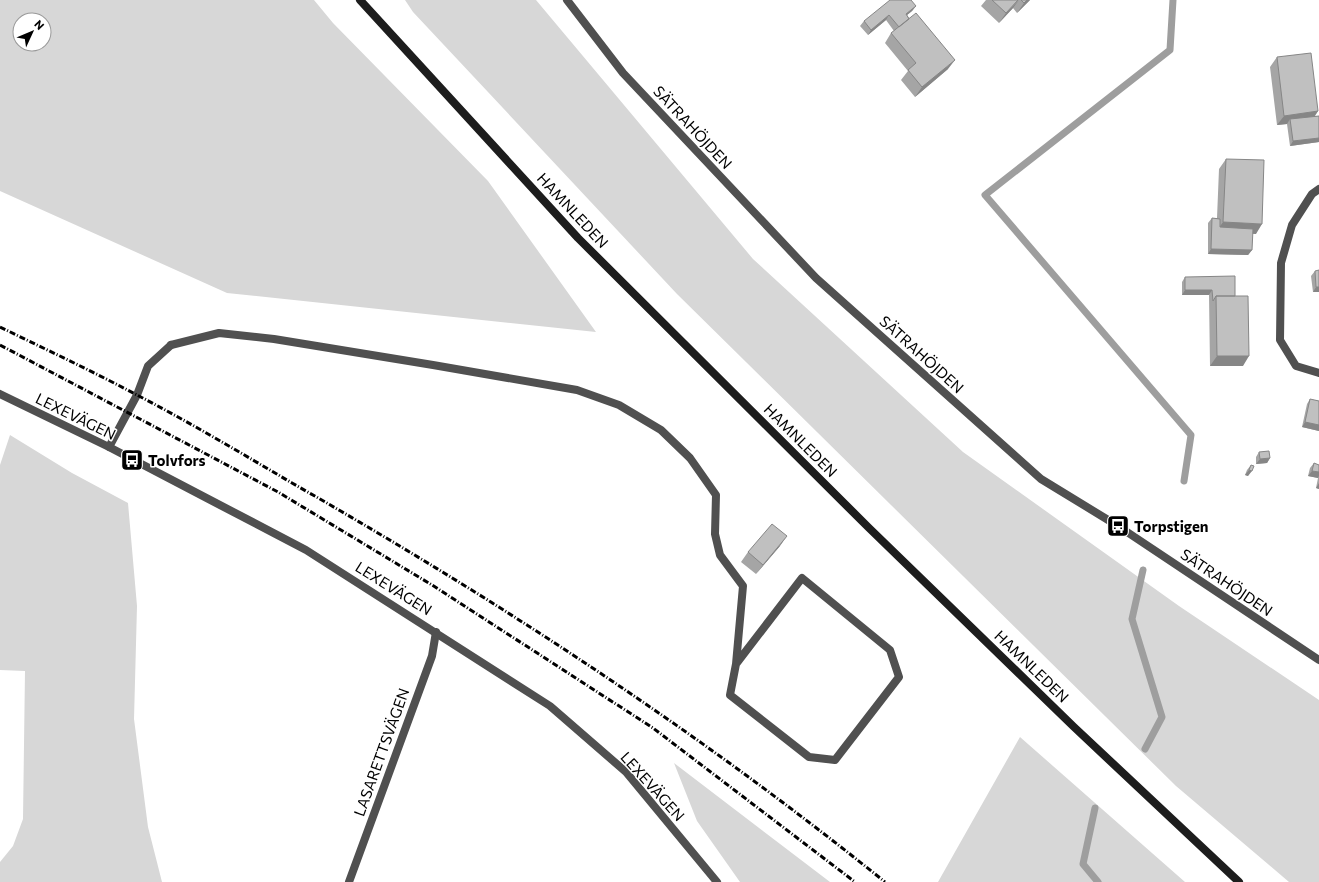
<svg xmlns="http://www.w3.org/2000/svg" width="1319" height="882" font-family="Commissioner,sans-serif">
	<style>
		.green { fill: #d7d7d7; fill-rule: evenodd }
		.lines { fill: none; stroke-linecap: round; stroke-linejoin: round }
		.stream { stroke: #9e9e9e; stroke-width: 7 }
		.service { stroke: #505050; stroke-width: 8 }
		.minor { stroke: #505050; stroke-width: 8 }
		.tertiary { stroke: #505050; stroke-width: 8 }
		.secondary { stroke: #1d1d1d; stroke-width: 8 }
		.rail { stroke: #000; stroke-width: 3; stroke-dasharray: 6 2 1 2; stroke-linecap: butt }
		.wall { fill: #a5a5a5 }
		.shaded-wall { fill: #868686 }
		.building { fill: #c0c0c0; stroke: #868686 }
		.labels { text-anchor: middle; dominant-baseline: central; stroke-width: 3; stroke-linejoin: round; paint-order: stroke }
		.street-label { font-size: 15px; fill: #000; stroke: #fff }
		.poi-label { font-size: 15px; font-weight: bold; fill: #000; stroke: #fff; text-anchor: start }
	</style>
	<rect width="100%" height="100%" fill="#fff"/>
	<path class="green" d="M 0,0 L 314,0 L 333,23 L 488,181 L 596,332 L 227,293 L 0,191 ZM 20,20 L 44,20 L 44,44 L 20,44 Z
		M 405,0 L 536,0 L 753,259 L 963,452 L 1179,606 L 1319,700 L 1319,882 L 1289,882 L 1176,786 L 677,294 L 413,12 Z
		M 10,435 L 72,473 L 128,503 L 137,606 L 134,719 L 148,827 L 162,882 L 0,882 L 0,862 L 13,846 L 23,819 L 25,671 L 0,670 L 0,465 Z
		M 1020,737 L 1185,882 L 938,882 Z
		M 674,763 L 830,882 L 740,882 L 697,821 Z"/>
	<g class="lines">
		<path class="stream" d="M 1173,0 L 1170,50 L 985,195 L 1191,435 L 1184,481
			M 1143,570 L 1132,619 L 1162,717 L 1145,749
			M 1095,808 L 1083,864 L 1098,882"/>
		<path class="service" d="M 171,345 L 219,333 L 274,339 L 433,365 L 577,390 L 619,405 L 661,430 L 690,458 L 716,495 L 715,534 L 720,555 L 743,586 L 736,664
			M 802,578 L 890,650 L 899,677 L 835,760 L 809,757 L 730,695 L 736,664 Z"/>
		<path class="minor" d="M 1319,189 L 1312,194 L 1292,225 L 1281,263 L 1280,340 L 1296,366 L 1319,373
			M 109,447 L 137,395 L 148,366 L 171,345
			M 349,882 L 432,656 L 436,632"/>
		<path class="tertiary" d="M 567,0 L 623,73 L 816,278 L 1041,479 L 1118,526 L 1319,660
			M 0,394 L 109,447 L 306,550 L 550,706 L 626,772 L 717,882"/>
		<path class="secondary" d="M 360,0 L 578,238 L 868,527 L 1074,727 L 1239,882"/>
		<path class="rail" d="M 0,327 C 45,349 92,371 137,395 C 189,422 241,453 292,483 C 499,601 699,732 885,882
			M 0,345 L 278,492 L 432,585 L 653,728 L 855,882"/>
	</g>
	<path class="wall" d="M 986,0 L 1030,0 L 1017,13 L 1013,8 L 999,23 L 981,6 Z
		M 916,6 L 912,11 L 907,15 L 948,69 L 915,97 L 901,80 L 908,71 L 885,43 L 891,33 L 894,31 L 886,20 L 868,35 L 860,26 L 864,21 Z
		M 1277,57 L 1318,111 L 1315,116 L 1319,116 L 1319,142 L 1290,146 L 1287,124 L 1277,125 L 1270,67 Z
		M 1226,159 L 1256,234 L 1252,233 L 1252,250 L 1248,255 L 1208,254 L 1208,223 L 1212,218 L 1217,218 L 1219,169 Z
		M 1315,271 L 1319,292 L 1313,292 L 1311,276 Z
		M 1185,277 L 1235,296 L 1243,366 L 1210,366 L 1209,295 L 1182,295 L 1182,282 Z
		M 1310,399 L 1319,401 L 1319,431 L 1302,427 L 1307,404 Z
		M 1259,452 L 1270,458 L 1267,463 L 1256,464 L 1256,457 Z
		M 1314,463 L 1319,465 L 1319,489 L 1316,488 L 1318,478 L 1308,476 L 1310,468 Z
		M 1251,465 L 1248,476 L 1245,475 L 1247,470 Z
		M 780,546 L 756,574 L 741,562 L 748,552 Z"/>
	<path class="shaded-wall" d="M 1019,0 L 1013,8 L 999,23 L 1006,13 Z
		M 1027,0 L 1030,0 L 1017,13 L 1024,3 Z
		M 916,6 L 912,11 L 902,19 L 906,14 Z
		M 889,15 L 886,20 L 868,35 L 871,30 Z
		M 955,60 L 948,69 L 915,97 L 922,87 Z
		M 1318,111 L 1311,121 L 1290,119 L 1287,124 L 1277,125 L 1284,116 Z
		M 1319,138 L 1319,142 L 1290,146 L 1293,141 Z
		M 1223,222 L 1262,224 L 1256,234 L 1216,232 Z
		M 1211,249 L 1252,250 L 1248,255 L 1208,254 Z
		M 1316,287 L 1319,287 L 1319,292 L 1313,292 Z
		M 1185,290 L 1212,290 L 1209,295 L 1182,295 Z
		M 1217,356 L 1249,356 L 1243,366 L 1210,366 Z
		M 1305,422 L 1319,425 L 1319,431 L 1302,427 Z
		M 1270,458 L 1267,463 L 1256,464 L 1260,459 Z
		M 1249,470 L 1252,471 L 1248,476 L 1245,475 Z
		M 1312,471 L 1319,472 L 1319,476 L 1318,478 L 1308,476 Z
		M 1319,483 L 1319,489 L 1316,488 Z
		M 787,536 L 780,546 L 756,574 L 763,565 Z"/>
	<path class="building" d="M 890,0 L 911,0 L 916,6 L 906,14 L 909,19 L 899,27 L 889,15 L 871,30 L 864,21 Z
		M 992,0 L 1018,0 L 1006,13 Z
		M 1021,0 L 1027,0 L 1024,3 Z
		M 916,13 L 955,60 L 922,87 L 908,70 L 916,63 L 891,33 Z
		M 1311,53 L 1318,111 L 1284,116 L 1277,57 Z
		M 1319,116 L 1319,138 L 1293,141 L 1290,119 Z
		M 1226,159 L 1264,160 L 1262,224 L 1223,222 Z
		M 1212,218 L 1220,219 L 1220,227 L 1253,229 L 1252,250 L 1211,249 Z
		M 1319,270 L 1319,287 L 1316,287 L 1315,271 Z
		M 1235,276 L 1235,296 L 1216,296 L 1213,301 L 1212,290 L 1185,290 L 1185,277 Z
		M 1216,296 L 1248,296 L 1249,356 L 1217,356 Z
		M 1310,399 L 1319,401 L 1319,425 L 1305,422 Z
		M 1269,451 L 1270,458 L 1260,459 L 1259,452 Z
		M 1314,463 L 1319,465 L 1319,472 L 1312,471 Z
		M 1251,465 L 1254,466 L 1252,471 L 1249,470 Z
		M 772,524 L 787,536 L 763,565 L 748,552 Z"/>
	<defs>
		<g id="bus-square" transform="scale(1.15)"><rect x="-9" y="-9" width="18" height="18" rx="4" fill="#000" stroke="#fff"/><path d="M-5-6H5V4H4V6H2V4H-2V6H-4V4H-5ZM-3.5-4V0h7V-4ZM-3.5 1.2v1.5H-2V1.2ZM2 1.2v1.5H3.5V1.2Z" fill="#fff"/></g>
	</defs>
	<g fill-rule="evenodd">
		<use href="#bus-square" x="132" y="460"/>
		<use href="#bus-square" x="1118" y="526"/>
	</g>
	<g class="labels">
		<g class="street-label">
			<text transform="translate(693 127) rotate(47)">SÄTRAHÖJDEN</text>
			<text transform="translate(573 210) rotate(47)">HAMNLEDEN</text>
			<text transform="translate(922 354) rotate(42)">SÄTRAHÖJDEN</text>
			<text transform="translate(76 416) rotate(26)">LEXEVÄGEN</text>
			<text transform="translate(801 440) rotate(45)">HAMNLEDEN</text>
			<text transform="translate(1227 582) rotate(34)">SÄTRAHÖJDEN</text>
			<text transform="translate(394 588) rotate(32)">LEXEVÄGEN</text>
			<text transform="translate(1032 666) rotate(44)">HAMNLEDEN</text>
			<text transform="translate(381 752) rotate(-70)">LASARETTSVÄGEN</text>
			<text transform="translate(653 786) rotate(48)">LEXEVÄGEN</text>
		</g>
		<g class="poi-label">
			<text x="148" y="460">Tolvfors</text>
			<text x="1134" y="526">Torpstigen</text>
		</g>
	</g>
	<g transform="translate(32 32) rotate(46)"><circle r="19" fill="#ffffff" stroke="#999999"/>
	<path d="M0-3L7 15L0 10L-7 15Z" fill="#000000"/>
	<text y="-6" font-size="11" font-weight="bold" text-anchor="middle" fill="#000000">N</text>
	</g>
</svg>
